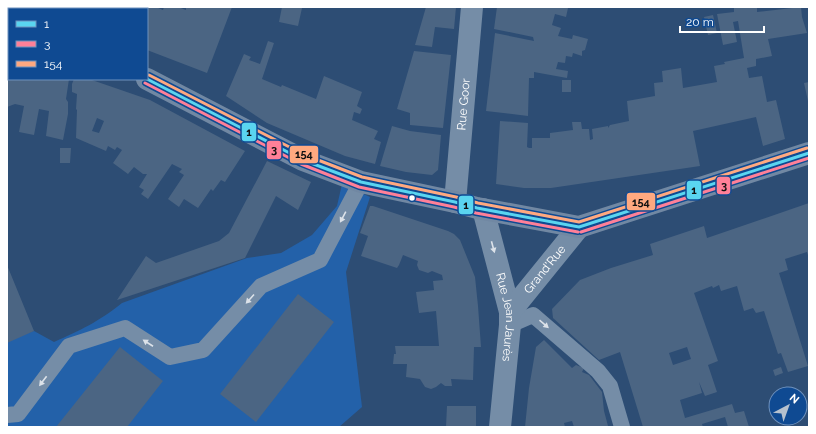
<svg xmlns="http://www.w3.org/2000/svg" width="816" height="434" font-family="Raleway,sans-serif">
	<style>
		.green { fill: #2361a9 }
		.building { fill: #4b6583; fill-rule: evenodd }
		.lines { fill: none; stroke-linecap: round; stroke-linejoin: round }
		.lane { stroke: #758da7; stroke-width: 16 }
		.street { stroke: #758da7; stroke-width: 22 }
		.secondary { stroke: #7188a3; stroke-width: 22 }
		.bus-1-casing { stroke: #0f4a92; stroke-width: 6 }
		.bus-2-casing { stroke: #0f4a92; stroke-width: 6 }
		.bus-3-casing { stroke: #0f4a92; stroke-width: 6 }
		.bus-1 { stroke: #5ad5f0; stroke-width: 3 }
		.bus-2 { stroke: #ff8098; stroke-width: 3 }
		.bus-3 { stroke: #ffa980; stroke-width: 3 }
		.oneway { fill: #dce2e9 }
		.bus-dot { fill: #fff; stroke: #0f4a92; stroke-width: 1.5 }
		.labels { text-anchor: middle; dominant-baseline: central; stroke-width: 3.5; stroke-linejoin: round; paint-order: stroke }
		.street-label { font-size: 12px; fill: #fff; stroke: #0f4a92 }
		.line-badge { stroke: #0f4a92; stroke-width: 1.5 }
		.pale-badge-label { font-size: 11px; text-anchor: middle; font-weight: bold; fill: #111 }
	</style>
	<rect width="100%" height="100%" fill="#2d4d74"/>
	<path class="green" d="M 342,184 L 370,197 L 346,272 L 362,407 L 339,427 L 7,427 L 7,340 L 34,331 L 54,342 C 81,330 98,322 122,303 L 247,258 L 281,253 L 312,235 L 337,206 Z"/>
	<path class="building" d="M 95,7 L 156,7 L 163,10 L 164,7 L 178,7 L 186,10 L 186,7 L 232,7 L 207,73 L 147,50 L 147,9 L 94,9 Z
		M 282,7 L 302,8 L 298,26 L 279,22 Z
		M 426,7 L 456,7 L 454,29 L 435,27 L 432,47 L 415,45 Z
		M 497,7 L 565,7 L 568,8 L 566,17 L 555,14 L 552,25 L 561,28 L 558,36 L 572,39 L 573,35 L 588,39 L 585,50 L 582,51 L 582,56 L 573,53 L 572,57 L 566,56 L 565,63 L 558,62 L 556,69 L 568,71 L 567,78 L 534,72 L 534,78 L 529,78 L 528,116 L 486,111 L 495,33 L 534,41 L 533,37 L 494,29 Z
		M 734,7 L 757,7 L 757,12 L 801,7 L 802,17 L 807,33 L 768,39 L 772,56 L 756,59 L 756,66 L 747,68 L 749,78 L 762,76 L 767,102 L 776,100 L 785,139 L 763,146 L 756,117 L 693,131 L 700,166 L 551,188 L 524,188 L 496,184 L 500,121 L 528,123 L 527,147 L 529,148 L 532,148 L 532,138 L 550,138 L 550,133 L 573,130 L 572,122 L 581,122 L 582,129 L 589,129 L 590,140 L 593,139 L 592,129 L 608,126 L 608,128 L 610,125 L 629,121 L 627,101 L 655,96 L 654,83 L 663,82 L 662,71 L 681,68 L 683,88 L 717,82 L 714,66 L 725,64 L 724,62 L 744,58 L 738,21 L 733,22 L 737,42 L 723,45 L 717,14 L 734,12 Z
		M 713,15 L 717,33 L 708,35 L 704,17 Z
		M 268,41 L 274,43 L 262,79 L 281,87 L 282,85 L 316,99 L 324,76 L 362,92 L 357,106 L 362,109 L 360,114 L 354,112 L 352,120 L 378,131 L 374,139 L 381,142 L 375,164 L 345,156 L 267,123 L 226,96 L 244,54 L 251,57 L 249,60 L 260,64 Z
		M 414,51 L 451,55 L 443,128 L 410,125 L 410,113 L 397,109 Z
		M 7,62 L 9,62 L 9,79 L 69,79 L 66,99 L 68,102 L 68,114 L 63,140 L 46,136 L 49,111 L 39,109 L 34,135 L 19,132 L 24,106 L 15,104 L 7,107 Z
		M 74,79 L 89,79 L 150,100 L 245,151 L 225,182 L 221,180 L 213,191 L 211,189 L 198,208 L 184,199 L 179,207 L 168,199 L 184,175 L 179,172 L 182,169 L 172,164 L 148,199 L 141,194 L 144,190 L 139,187 L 147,174 L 143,174 L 134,167 L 128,174 L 113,163 L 122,150 L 117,147 L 115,150 L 108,146 L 106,151 L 76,138 L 77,110 L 76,109 L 77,94 L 72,92 L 72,84 ZM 97,118 L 104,121 L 99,133 L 92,131 Z
		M 562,80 L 571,80 L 571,92 L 562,92 Z
		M 809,82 L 809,101 L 808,101 L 804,83 Z
		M 392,126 L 410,131 L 441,135 L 438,170 L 432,175 L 406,172 L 380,166 Z
		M 60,148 L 71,148 L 70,163 L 60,163 Z
		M 267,161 L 311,182 L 298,210 L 276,196 L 245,258 L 117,300 L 146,256 L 156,263 L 219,241 L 229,233 Z
		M 809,203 L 809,258 L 807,252 L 785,259 L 788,270 L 779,273 L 808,366 L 788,372 L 781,353 L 778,354 L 764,311 L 756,313 L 753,308 L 744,311 L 737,286 L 721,291 L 719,285 L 713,288 L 712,286 L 694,293 L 718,361 L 708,365 L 717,392 L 705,396 L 699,382 L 702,393 L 680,400 L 685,418 L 732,404 L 735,413 L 744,411 L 749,427 L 728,427 L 725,417 L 702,424 L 703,427 L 643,427 L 620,352 L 599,360 L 553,318 L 552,309 L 580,280 L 611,268 L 653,255 L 650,244 L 704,226 L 707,238 ZM 687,347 L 691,359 L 673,365 L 669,353 Z
		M 370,206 L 373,206 L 448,231 L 454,234 L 460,240 L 475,277 L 478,306 L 481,347 L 474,347 L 473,380 L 451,379 L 452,386 L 445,386 L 441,383 L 436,387 L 431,389 L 425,387 L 420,379 L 406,377 L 407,364 L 393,364 L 394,354 L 396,354 L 395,346 L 439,346 L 436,311 L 419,313 L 416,292 L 434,290 L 433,281 L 443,280 L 442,275 L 432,271 L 428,273 L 419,270 L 417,265 L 418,261 L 403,255 L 399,265 L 397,268 L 361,256 L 368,236 L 360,233 Z
		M 7,265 L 34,331 L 7,343 Z
		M 298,294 L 334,322 L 256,422 L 220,394 Z
		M 544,340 L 572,368 L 576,365 L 584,368 L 582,372 L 589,375 L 602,392 L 604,411 L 608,426 L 574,427 L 572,421 L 564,423 L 565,427 L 525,427 L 529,388 L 536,347 Z
		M 120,347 L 163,381 L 127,427 L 56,427 Z
		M 781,367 L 783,373 L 775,376 L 773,370 Z
		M 447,406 L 476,406 L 476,427 L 446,427 Z"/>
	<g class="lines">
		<path class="lane" d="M 510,325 L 533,315 L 598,371 L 610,386 L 622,427
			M 7,415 L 18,414 L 69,346 L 125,328 L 170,357 L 203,350 L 261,286 L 320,260 L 361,182"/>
		<g class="street">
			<path d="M 24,7 L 24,9"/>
			<path id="s1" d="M 455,202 L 472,7"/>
			<path id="s2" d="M 483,209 L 510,312 L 510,325 L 500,427"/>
			<path id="s3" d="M 510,312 L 579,227"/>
		</g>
		<path class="secondary" d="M 7,41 L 9,40
			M 147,79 L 303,160 L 361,182 L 455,202 L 477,208 L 579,227 L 809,153"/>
		<g class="bus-1-casing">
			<path id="bus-1" d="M 147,79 L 303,160 L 361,182 L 455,202 L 477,208 L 579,227
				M 579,227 L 809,153"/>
		</g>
		<g class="bus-2-casing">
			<path id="bus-2" d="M 145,83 L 301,164 L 359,187 L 454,207 L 476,213 L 578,232
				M 581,232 L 809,158"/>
		</g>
		<g class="bus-3-casing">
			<path id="bus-3" d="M 149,75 L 305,155 L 362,177 L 456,197 L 478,203 L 579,222 L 807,148"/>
		</g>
		<use href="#bus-1" class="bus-1"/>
		<use href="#bus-2" class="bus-2"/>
		<use href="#bus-3" class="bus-3"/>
	</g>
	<defs><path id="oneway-solid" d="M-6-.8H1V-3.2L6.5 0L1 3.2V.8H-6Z"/></defs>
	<g class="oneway">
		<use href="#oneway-solid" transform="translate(343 217) rotate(118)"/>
		<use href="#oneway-solid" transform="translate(493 247) rotate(75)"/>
		<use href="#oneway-solid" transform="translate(250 299) rotate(132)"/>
		<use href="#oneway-solid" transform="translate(544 324) rotate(41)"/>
		<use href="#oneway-solid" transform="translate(148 343) rotate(-147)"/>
		<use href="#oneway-solid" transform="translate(43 381) rotate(127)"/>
	</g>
	<circle class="bus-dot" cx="412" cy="198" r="3.5"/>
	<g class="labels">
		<g class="street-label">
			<text stroke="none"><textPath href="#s1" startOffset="98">Rue Goor</textPath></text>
			<text stroke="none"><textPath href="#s3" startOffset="55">Grand'Rue</textPath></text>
			<text stroke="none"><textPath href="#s2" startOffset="111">Rue Jean Jaurès</textPath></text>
		</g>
	</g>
	<g class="line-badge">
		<rect x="241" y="122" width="16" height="20" rx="4" fill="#5ad5f0"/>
		<rect x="266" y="140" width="16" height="20" rx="4" fill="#ff8098"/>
		<rect x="289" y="145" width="30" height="19" rx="4" fill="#ffa980"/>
		<rect x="716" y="176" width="15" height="19" rx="4" fill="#ff8098"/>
		<rect x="686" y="180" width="16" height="20" rx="4" fill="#5ad5f0"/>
		<rect x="626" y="192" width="30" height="19" rx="4" fill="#ffa980"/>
		<rect x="458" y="195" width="16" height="20" rx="4" fill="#5ad5f0"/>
	</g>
	<g class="pale-badge-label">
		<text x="249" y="136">1</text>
		<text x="274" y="154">3</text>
		<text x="304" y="158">154</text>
		<text x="724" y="190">3</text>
		<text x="694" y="194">1</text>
		<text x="641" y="206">154</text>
		<text x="466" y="209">1</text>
	</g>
	<rect width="816" height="434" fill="none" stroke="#ffffff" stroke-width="16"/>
	<rect x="8" y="8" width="140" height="72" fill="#0f4a92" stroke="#6f92be"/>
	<rect x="16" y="21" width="20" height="6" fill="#5ad5f0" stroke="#6f92be"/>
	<text x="44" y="28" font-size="12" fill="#ffffff">1</text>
	<rect x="16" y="41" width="20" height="6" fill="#ff8098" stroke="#6f92be"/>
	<text x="44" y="48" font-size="12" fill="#ffffff">3</text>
	<rect x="16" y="61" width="20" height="6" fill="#ffa980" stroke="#6f92be"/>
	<text x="44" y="68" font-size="12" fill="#ffffff">154</text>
	<g transform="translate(788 406) rotate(41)"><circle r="19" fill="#0f4a92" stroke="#6f92be"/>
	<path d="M0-3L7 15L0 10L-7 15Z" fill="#b6c1ce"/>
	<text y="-6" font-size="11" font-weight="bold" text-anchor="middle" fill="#ffffff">N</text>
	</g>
	<path d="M680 26v6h84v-6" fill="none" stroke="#ffffff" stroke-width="2"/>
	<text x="686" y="26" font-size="12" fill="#ffffff" stroke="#0f4a92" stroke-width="3" paint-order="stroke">20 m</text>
</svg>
